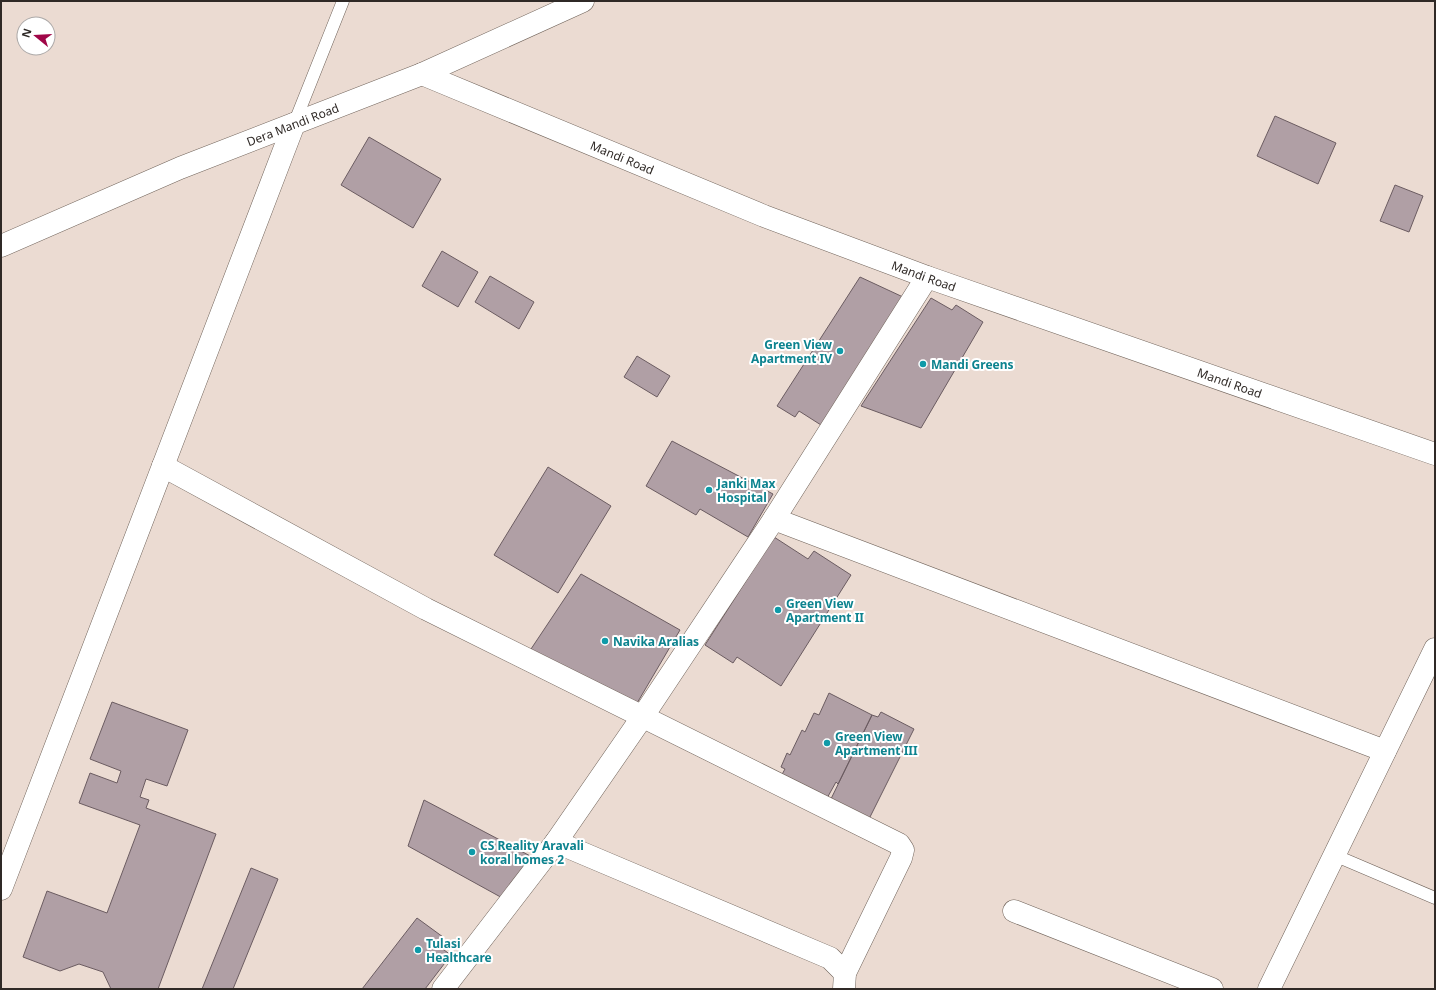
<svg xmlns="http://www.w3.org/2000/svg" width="1436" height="990" font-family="'Noto Sans',sans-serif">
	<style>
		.building { fill: #b09fa5; stroke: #6b5c61 }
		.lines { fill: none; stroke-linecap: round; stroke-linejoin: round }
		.service-casing { stroke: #71645b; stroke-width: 13 }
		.minor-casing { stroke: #71645b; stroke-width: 23 }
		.tertiary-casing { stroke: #71645b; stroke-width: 23 }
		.service { stroke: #fff; stroke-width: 12 }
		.minor { stroke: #fff; stroke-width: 22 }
		.tertiary { stroke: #fff; stroke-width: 22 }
		.culture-dot { fill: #0f9aa8; stroke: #fff; stroke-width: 1.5 }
		.labels { text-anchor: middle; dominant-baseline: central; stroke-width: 4; stroke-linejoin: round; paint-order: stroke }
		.street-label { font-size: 12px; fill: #2f2926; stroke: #fff }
		.culture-label { font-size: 12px; font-weight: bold; fill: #0d838f; stroke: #fff; text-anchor: start }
	</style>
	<rect width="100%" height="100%" fill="#ebdbd2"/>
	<path class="building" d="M 1275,116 L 1336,143 L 1318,184 L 1257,156 Z
		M 369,137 L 441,179 L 413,228 L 341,185 Z
		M 1395,185 L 1423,196 L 1409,232 L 1380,221 Z
		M 442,251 L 478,272 L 458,307 L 422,286 Z
		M 490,276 L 534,302 L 519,329 L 475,302 Z
		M 860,277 L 903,297 L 821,425 L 799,411 L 795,417 L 777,406 Z
		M 931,298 L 952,310 L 956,305 L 983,322 L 921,428 L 861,406 Z
		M 637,356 L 670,376 L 657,397 L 624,377 Z
		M 672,441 L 773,494 L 748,537 L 700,509 L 696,515 L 646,486 Z
		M 548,467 L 611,506 L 558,593 L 494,555 Z
		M 774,537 L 808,559 L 814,551 L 851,575 L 781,686 L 737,657 L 733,663 L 705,645 Z
		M 581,574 L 680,630 L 633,710 L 529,652 Z
		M 829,693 L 872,715 L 838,784 L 836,782 L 826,800 L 780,778 L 785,769 L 781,767 L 787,753 L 790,755 L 802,730 L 805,732 L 814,713 L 819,715 Z
		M 112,702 L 188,730 L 167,786 L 146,779 L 140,797 L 149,800 L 146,808 L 216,834 L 158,989 L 111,989 L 103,972 L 79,964 L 60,971 L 23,957 L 47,891 L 107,913 L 140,825 L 79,803 L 90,773 L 117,783 L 121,771 L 90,759 Z
		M 881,712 L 914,729 L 866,825 L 828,805 L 872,715 L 878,717 Z
		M 424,800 L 536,859 L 506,900 L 408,846 Z
		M 251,868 L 278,879 L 233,989 L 202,989 Z
		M 417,918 L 443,937 L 437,945 L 451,955 L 425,989 L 362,989 Z"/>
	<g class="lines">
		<g class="service-casing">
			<path id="service" d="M 294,124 L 343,1
				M 1334,855 L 1435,898"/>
		</g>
		<g class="minor-casing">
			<g id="minor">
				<path id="s1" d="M 422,74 L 764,216 L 927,277 L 1435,454"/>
				<path id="s2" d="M 1,246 L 180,168 L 422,74 L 583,1"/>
				<path d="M 163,466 L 426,609 L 899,844 L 903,850 L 901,858 L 845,973 L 844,989"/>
				<path d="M 774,519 L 1385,751"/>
				<path d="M 556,842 L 830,958 L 845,973"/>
				<path d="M 1,889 L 294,124"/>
				<path d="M 1014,911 L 1212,989"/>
				<path d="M 443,989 L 556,842 L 643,716 L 774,519 L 927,277"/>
			</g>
		</g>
		<g class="tertiary-casing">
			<path id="tertiary" d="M 1269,989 L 1435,649"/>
		</g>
		<use href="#service" class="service"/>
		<use href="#minor" class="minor"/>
		<use href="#tertiary" class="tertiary"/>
	</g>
	<g class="culture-dot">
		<circle cx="840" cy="351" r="4"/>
		<circle cx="923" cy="364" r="4"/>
		<circle cx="709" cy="490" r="4"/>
		<circle cx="778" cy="610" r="4"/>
		<circle cx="605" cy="641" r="4"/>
		<circle cx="827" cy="743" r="4"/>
		<circle cx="472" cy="852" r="4"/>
		<circle cx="418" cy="950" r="4"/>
	</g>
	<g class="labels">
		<g class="street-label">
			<text stroke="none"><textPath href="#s2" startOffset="316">Dera Mandi Road</textPath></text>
			<text stroke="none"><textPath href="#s1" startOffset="217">Mandi Road</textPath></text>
			<text stroke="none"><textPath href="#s1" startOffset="541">Mandi Road</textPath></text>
			<text stroke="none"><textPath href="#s1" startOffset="865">Mandi Road</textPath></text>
		</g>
		<g class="culture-label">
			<text x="832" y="344" text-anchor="end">Green View<tspan x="832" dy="14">Apartment IV</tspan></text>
			<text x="931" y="364">Mandi Greens</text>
			<text x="717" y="483">Janki Max<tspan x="717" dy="14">Hospital</tspan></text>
			<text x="786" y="603">Green View<tspan x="786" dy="14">Apartment II</tspan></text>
			<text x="613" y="641">Navika Aralias</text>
			<text x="835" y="736">Green View<tspan x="835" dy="14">Apartment III</tspan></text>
			<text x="480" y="845">CS Reality Aravali<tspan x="480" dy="14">koral homes 2</tspan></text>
			<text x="426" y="943">Tulasi<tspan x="426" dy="14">Healthcare</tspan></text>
		</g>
	</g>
	<rect width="1436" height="990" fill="none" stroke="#2f2926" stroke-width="4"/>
	<g transform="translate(36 36) rotate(288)"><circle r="19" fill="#ffffff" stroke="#aca9a8"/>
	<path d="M0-3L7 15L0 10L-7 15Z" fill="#a00648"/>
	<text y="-6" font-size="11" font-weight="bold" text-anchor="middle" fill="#2f2926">N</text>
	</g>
</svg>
